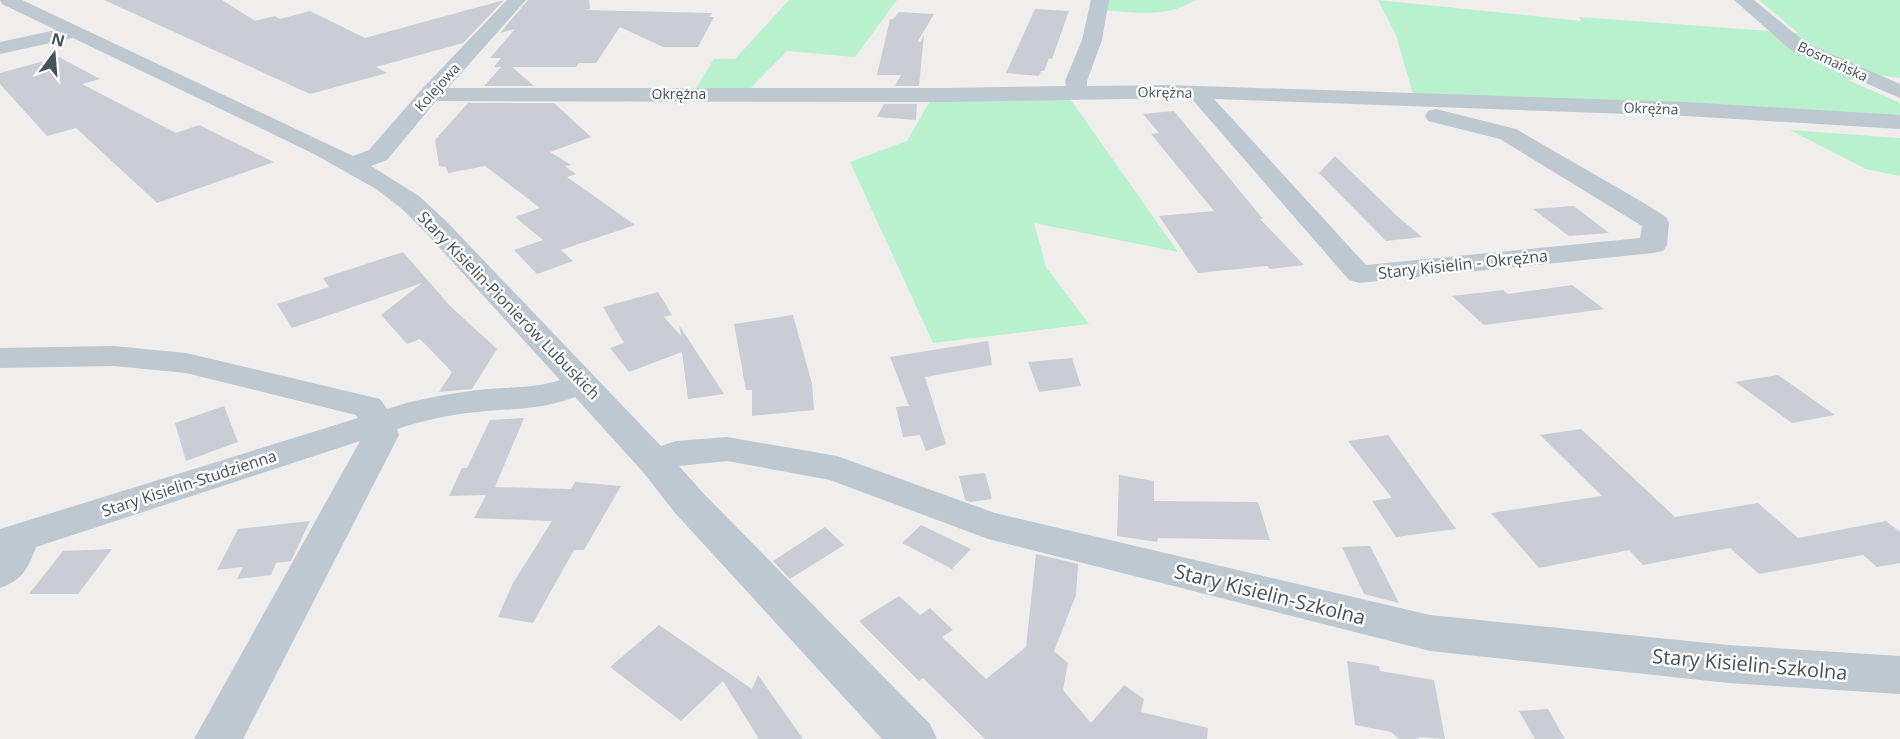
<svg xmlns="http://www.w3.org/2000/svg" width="1900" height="739" font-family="'Open Sans',sans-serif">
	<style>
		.green { fill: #b9f0ce }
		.building { fill: #cacdd3 }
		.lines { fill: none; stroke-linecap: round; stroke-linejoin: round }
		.minor { fill: #bdc8d1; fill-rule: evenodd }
		.labels { text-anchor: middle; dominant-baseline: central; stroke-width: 5; stroke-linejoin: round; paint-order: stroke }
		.far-street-label { font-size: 14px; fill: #45515c; stroke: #fff }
		.street-label { font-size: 16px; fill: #45515c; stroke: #fff }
		.near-street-label { font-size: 20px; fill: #45515c; stroke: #fff }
	</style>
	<rect width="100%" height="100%" fill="#f0eded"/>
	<path class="green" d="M 789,0 L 897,0 L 855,57 L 787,51 L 743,96 L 691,96 L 714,59 L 735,59 Z
		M 1103,0 L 1195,0 C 1167,19 1130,12 1098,10 Z
		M 1378,0 L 1581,21 L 1579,17 L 1798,33 L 1759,0 L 1900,0 L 1900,78 L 1885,76 L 1848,80 L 1900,103 L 1900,118 L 1413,94 L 1396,35 Z
		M 1068,96 L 1178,252 L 1034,223 L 1046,267 L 1089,324 L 933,343 L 850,162 L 907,141 L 931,99 Z
		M 1790,130 L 1900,138 L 1900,176 L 1866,169 Z"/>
	<path class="building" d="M 104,0 L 222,0 L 255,21 L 275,16 L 280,19 L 310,11 L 365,38 L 504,0 L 463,43 L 376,67 L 387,73 L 310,94 Z
		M 528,0 L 589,0 L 590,9 L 584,10 L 712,13 L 710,17 L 714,17 L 698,47 L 663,47 L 620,27 L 596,63 L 579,63 L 576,67 L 512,67 L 534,86 L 484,86 L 501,67 L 494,67 L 501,58 L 490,58 L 515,29 L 500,33 Z
		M 1035,9 L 1069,11 L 1052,59 L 1049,58 L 1044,71 L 1041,71 L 1039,76 L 1006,73 Z
		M 899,12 L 934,14 L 918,41 L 920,42 L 924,35 L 919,86 L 895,86 L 901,75 L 877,75 L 890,19 L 893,19 Z
		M 59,57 L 100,79 L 82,84 L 176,133 L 199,125 L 274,162 L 157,203 L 76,128 L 47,136 L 0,84 L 0,73 Z
		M 468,103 L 554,103 L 591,137 L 550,152 L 571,165 L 565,166 L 576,174 L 567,177 L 635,225 L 561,250 L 573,261 L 537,274 L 514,250 L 543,240 L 515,217 L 540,208 L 485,166 L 448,173 L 446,167 L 439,166 L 435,140 Z
		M 884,104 L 917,104 L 916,120 L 877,117 Z
		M 1174,111 L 1263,219 L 1260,219 L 1304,265 L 1270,269 L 1267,266 L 1198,273 L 1159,216 L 1214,211 L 1151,134 L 1159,133 L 1143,114 Z
		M 1335,156 L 1396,215 L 1422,237 L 1386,241 L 1319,173 Z
		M 1574,206 L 1609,233 L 1569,236 L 1533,209 Z
		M 403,252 L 450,306 L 497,349 L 472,389 L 439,392 L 452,372 L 420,339 L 407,344 L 381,315 L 422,283 L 292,328 L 277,304 L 329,287 L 323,278 Z
		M 1572,285 L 1604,309 L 1484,325 L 1452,296 L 1503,290 L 1508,294 Z
		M 658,292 L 672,315 L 664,317 L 681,336 L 679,325 L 724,394 L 688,399 L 682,352 L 629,372 L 610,348 L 624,343 L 603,307 Z
		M 793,315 L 812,384 L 814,410 L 752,416 L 752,390 L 746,390 L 734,324 Z
		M 988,341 L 992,365 L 925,377 L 946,444 L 926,451 L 920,435 L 903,437 L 896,407 L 909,406 L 890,357 Z
		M 1072,358 L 1081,386 L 1039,392 L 1028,362 Z
		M 1778,375 L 1835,415 L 1792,423 L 1735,382 Z
		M 224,406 L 238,442 L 186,461 L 175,423 Z
		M 524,418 L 495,487 L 571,489 L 575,482 L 621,486 L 584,550 L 574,550 L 533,623 L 498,617 L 513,583 L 552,521 L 474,518 L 486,495 L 449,496 L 462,468 L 467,468 L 490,420 Z
		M 1581,429 L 1675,517 L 1758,503 L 1798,538 L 1886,521 L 1900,532 L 1900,563 L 1877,567 L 1863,555 L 1759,574 L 1730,548 L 1643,565 L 1629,550 L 1539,568 L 1491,513 L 1602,496 L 1540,435 Z
		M 1388,435 L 1456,529 L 1396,537 L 1372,501 L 1392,498 L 1348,441 Z
		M 985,473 L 992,499 L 970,502 L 965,500 L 959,476 Z
		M 1119,475 L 1154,481 L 1154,501 L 1258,502 L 1270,540 L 1158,538 L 1157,542 L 1117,536 Z
		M 310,521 L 291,561 L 276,563 L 271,575 L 237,579 L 243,567 L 217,570 L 238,529 Z
		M 921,525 L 971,549 L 952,569 L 902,543 Z
		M 825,527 L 844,545 L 790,579 L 773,561 Z
		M 1370,546 L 1399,603 L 1364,594 L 1342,547 Z
		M 112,549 L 78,594 L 29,594 L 63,551 Z
		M 1036,554 L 1078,564 L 1076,595 L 1054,651 L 1068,663 L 1063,690 L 1091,723 L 1124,685 L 1144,699 L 1141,712 L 1208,728 L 1207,739 L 985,739 L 923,678 L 919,681 L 859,621 L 899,596 L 920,615 L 930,608 L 953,630 L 942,637 L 986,679 L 1026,647 Z
		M 659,625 L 752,689 L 758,675 L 803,739 L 759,739 L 723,681 L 681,721 L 610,667 Z
		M 1347,661 L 1379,666 L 1380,671 L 1434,680 L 1445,739 L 1420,737 L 1417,739 L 1399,739 L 1391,732 L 1355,725 Z
		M 1548,709 L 1565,739 L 1535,739 L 1519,711 Z"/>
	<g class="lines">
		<path class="minor" d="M 0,0 L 22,0 L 353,156 L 369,150 L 422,89 L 507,0 L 526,0 L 448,88 L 947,88 L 1066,86 L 1065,81 L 1082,40 L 1091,0 L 1109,0 L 1102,40 L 1087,81 L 1087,86 L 1168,85 L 1686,102 L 1900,115 L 1900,129 L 1686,116 L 1214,99 L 1366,265 L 1640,238 L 1642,226 L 1500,139 L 1428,121 L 1425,116 L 1428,111 L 1436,109 L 1516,129 L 1644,203 L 1666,217 L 1669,223 L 1667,245 L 1663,251 L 1653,253 L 1359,283 L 1349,280 L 1191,98 L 947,102 L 436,101 L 387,160 L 371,166 L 419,196 L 448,223 L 661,446 L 676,441 L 727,437 L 837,456 L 995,513 L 1430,615 L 1728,645 L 1900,656 L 1900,694 L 1728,683 L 1430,651 L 988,539 L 830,480 L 727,461 L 679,466 L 704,494 L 930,724 L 937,739 L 882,739 L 676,514 L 643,472 L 575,397 C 542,409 523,408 488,411 C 458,413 427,419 397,429 L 399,435 L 243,739 L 194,739 L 360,441 L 36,547 C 28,568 23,580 0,588 L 0,529 L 358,418 L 356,415 L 186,373 L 114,366 L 0,368 L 0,348 L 114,346 L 186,353 L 380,399 L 387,409 C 419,398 453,393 487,389 C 512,387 535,388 560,380 L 428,235 L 401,208 L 376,189 L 314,154 L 73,38 L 0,54 L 0,42 L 56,30 L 2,4 Z
			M 1734,0 L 1754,0 L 1806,43 L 1900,84 L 1900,98 L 1792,51 Z"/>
	</g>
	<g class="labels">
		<g class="far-street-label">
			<text transform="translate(1833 61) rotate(25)">Bosmańska</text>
			<text transform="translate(437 87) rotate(-48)">Kolejowa</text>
			<text transform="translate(1165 92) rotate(1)">Okrężna</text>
			<text x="679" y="93">Okrężna</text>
			<text transform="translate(1651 108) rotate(2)">Okrężna</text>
		</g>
		<g class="street-label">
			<text transform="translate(1463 264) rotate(-6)">Stary Kisielin - Okrężna</text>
			<text transform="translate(509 305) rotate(46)">Stary Kisielin-Pionierów Lubuskich</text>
			<text transform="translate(189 483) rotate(-18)">Stary Kisielin-Studzienna</text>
		</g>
		<g class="near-street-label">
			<text transform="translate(1270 594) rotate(14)">Stary Kisielin-Szkolna</text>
			<text transform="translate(1750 664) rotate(5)">Stary Kisielin-Szkolna</text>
		</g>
	</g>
	<g transform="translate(54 54) rotate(16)" stroke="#ffffff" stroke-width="4.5" paint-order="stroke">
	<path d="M0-4.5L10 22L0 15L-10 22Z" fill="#45515c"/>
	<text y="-9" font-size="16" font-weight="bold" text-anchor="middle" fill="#45515c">N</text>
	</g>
</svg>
